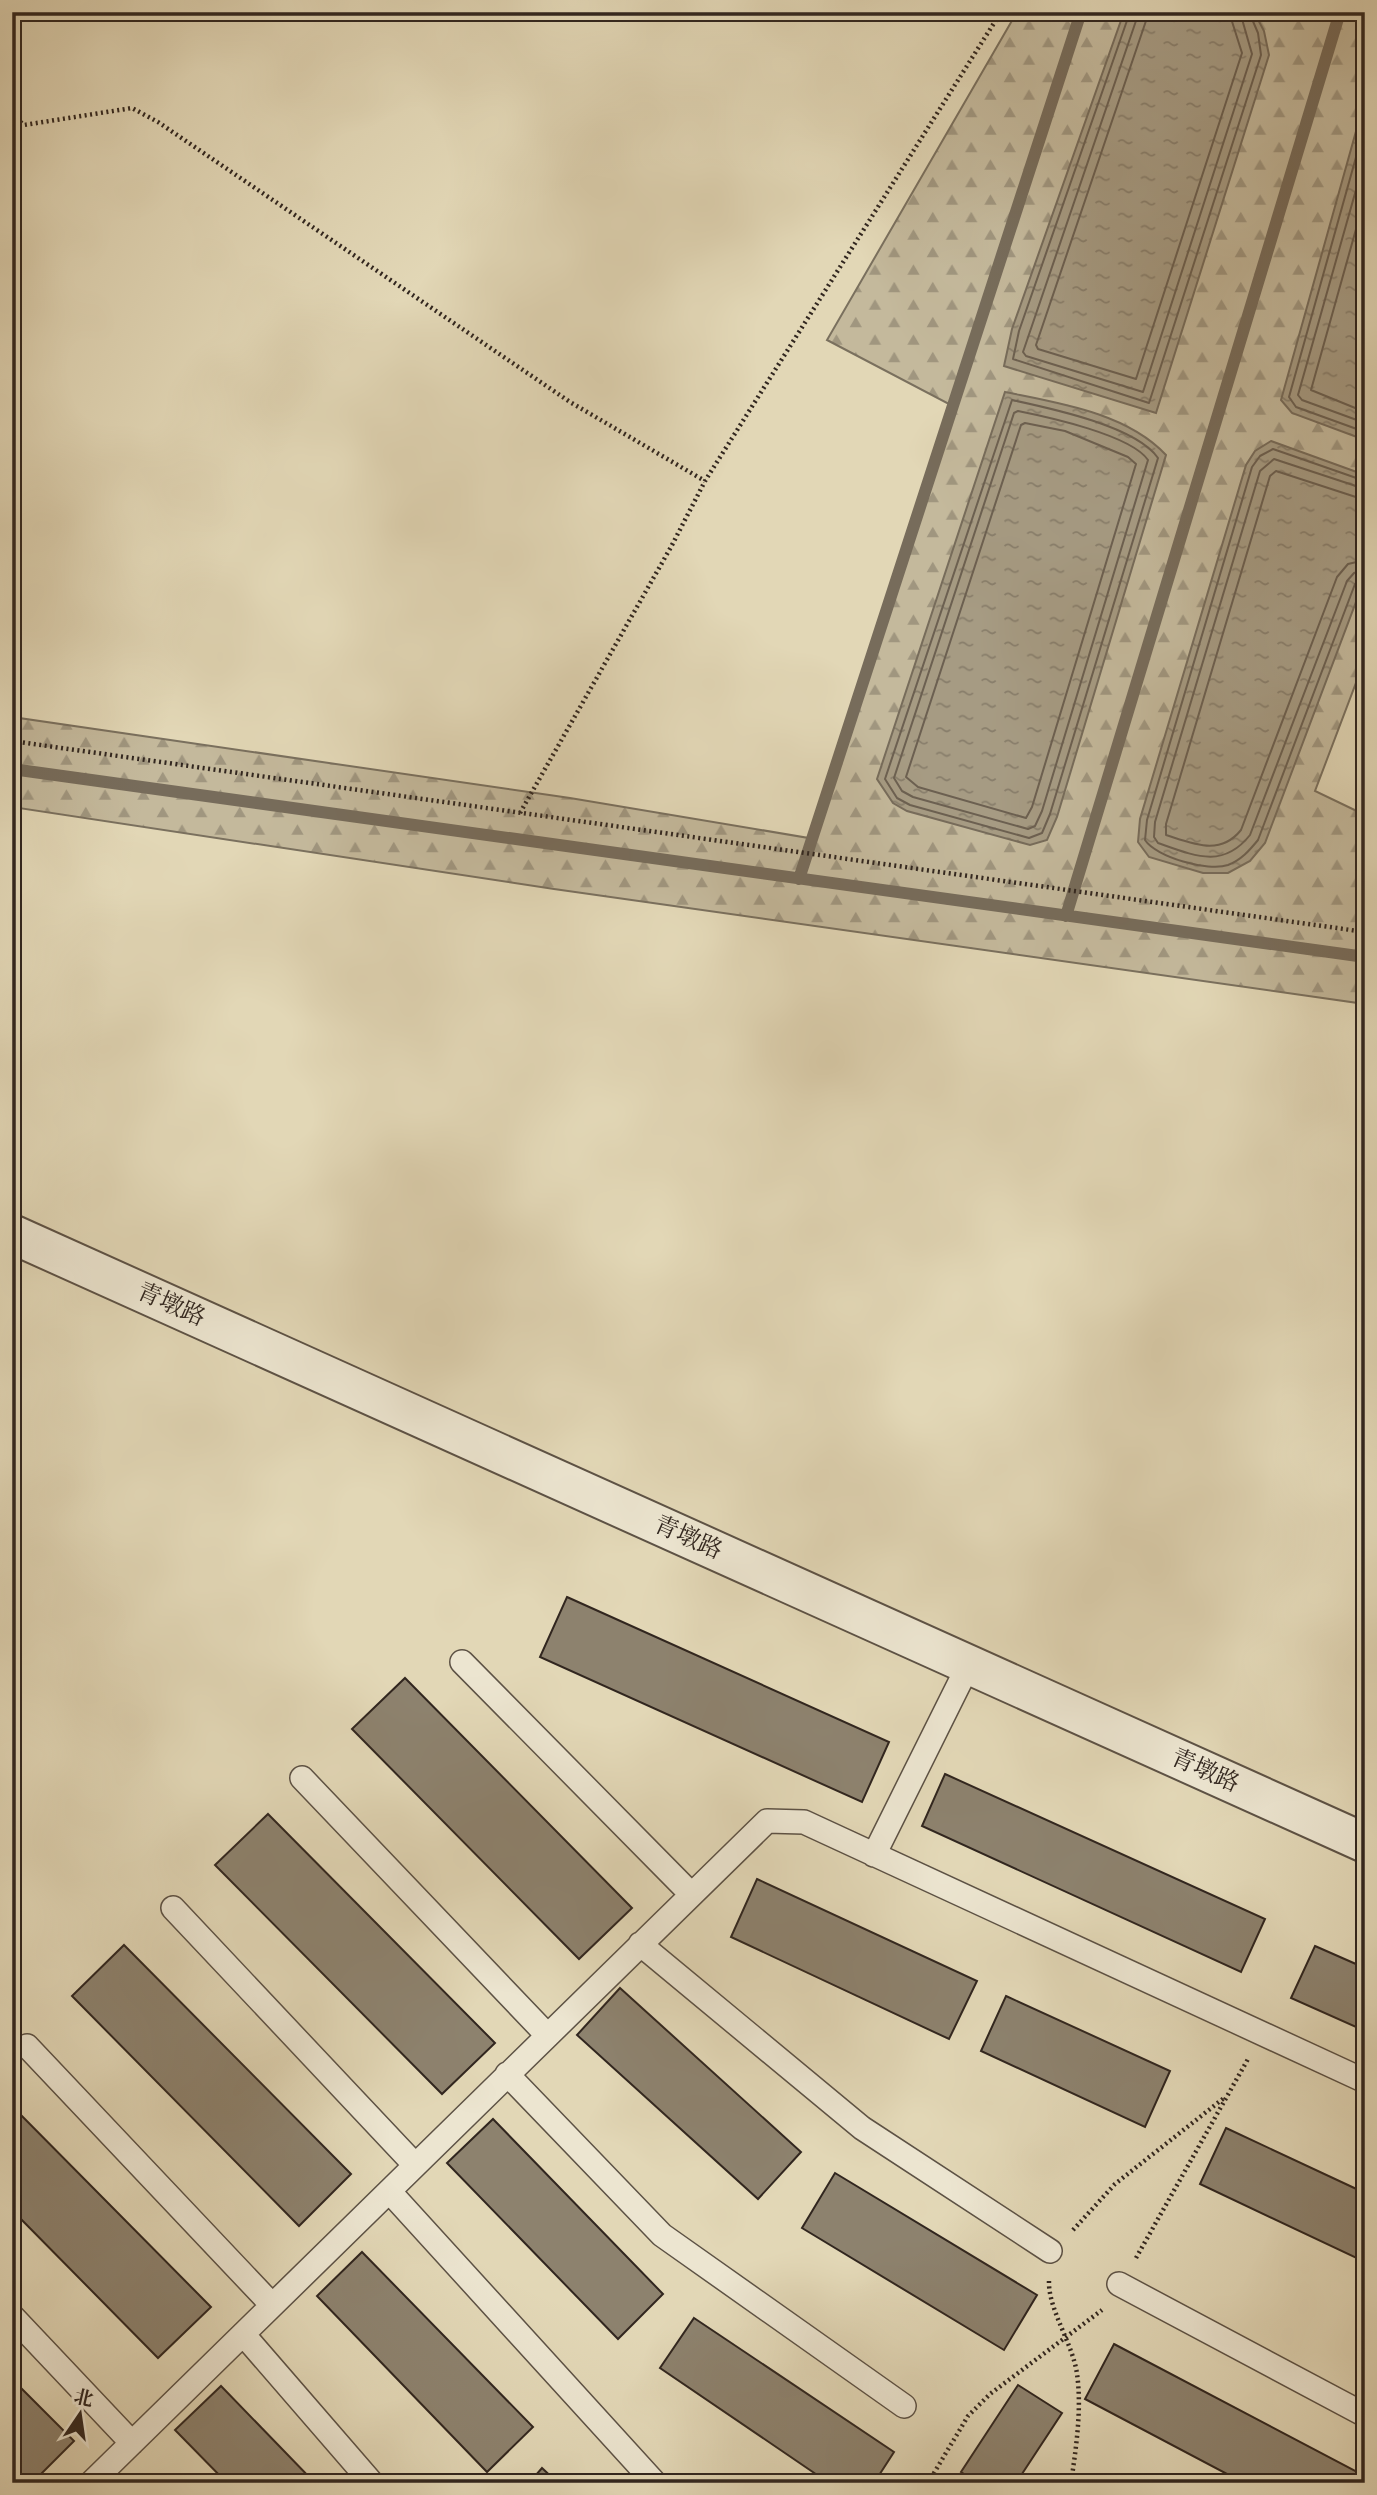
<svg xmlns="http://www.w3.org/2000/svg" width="1377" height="2495" font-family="'Libre Bodoni','Noto Serif SC',serif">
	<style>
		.forest { fill: url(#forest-firs); stroke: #7a705e; stroke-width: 2 }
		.water { fill: url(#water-ripples); stroke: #776c5b; stroke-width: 2 }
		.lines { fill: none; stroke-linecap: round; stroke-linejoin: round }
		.shore { stroke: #6c6051; stroke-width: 2 }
		.stream { stroke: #776c5b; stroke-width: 12 }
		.building { fill: #8d826e; stroke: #31261f; stroke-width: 2 }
		.lane-casing { stroke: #5d5245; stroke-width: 26 }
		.street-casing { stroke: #5d5245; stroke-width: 42 }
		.path { stroke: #31261f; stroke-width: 4.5; stroke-dasharray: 2 3.5; stroke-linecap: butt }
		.lane { stroke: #ece5d0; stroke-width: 23 }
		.street { stroke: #ece5d0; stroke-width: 38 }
		.labels { text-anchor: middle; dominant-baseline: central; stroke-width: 7; stroke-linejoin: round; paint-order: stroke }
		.street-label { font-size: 24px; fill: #31261f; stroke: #ece5d0 }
	</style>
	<defs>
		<pattern id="forest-firs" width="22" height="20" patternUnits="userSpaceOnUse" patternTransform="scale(1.75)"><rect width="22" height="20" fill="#c4b99c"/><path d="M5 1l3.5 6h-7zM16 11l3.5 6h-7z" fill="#a0967f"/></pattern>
		<pattern id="water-ripples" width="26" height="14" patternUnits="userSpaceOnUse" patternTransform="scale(1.75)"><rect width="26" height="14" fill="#a69b83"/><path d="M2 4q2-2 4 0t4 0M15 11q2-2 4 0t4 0" fill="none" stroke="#887e6b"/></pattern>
	</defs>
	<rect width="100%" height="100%" fill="#e2d7b6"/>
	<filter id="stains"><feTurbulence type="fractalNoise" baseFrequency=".00286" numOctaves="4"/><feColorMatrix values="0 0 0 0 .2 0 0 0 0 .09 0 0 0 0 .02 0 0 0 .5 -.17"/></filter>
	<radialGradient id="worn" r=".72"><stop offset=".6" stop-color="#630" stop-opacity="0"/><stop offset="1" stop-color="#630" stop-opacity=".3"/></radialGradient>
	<path class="forest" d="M 1017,12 L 1365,12 L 1365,659 L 1315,791 L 1365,815 L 1365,1004 L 554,889 L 12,807 L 12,717 L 570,798 L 809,838 L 951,405 L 827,340 Z"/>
	<path class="water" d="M 1124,12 L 1254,12 L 1264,31 L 1269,55 L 1156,413 L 1004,366 L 1012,329 Z
		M 1365,99 L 1365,440 L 1292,413 L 1281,400 Z
		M 1005,392 C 1059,403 1127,413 1166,455 L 1057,817 L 1047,840 L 1030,845 L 907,811 L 893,803 L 877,779 Z
		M 1271,441 L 1365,475 L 1365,578 L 1265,843 L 1250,861 L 1228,873 L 1203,873 L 1149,857 L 1138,842 L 1140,819 L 1246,465 L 1255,451 Z"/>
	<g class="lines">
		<path class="shore" d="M 1130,12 L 1019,331 L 1013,359 L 1149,403 L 1261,55 L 1258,33 L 1249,12
			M 1139,12 L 1023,352 L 1026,356 L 1143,392 L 1252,54 L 1240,12
			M 1149,12 L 1036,345 L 1038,349 L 1136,379 L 1242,53 L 1229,12
			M 1365,125 L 1289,397 L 1296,407 L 1365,432
			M 1365,158 L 1298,395 L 1302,400 L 1365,423
			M 1365,197 L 1311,390 L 1365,412
			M 1012,400 C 1049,408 1136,426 1158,458 L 1050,814 L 1042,833 L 1029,838 L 910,805 L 897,798 L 885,779 Z
			M 1018,411 C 1048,417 1131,435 1148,460 L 1042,811 L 1035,826 L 1028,829 L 913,797 L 902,791 L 894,778 L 1014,413 Z
			M 1025,423 L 1065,431 L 1128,457 L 1136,464 L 1032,807 L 1026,818 L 918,787 L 906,777 L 1021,425 Z
			M 1365,481 L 1273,449 L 1260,456 L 1252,467 L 1147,820 L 1145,840 C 1156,857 1208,872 1228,865 C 1241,860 1249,851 1258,840 L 1355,584 L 1365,579
			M 1365,489 L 1274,459 L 1260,471 L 1155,822 L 1154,837 L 1158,843 C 1195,856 1223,869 1250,835 L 1347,581 L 1354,573 L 1365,570
			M 1365,500 L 1276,471 L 1270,476 L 1166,824 L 1166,835 C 1194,844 1220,856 1241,830 L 1337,577 L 1348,564 L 1365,560"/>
		<path class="stream" d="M 12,769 L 1365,957
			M 799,879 L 1081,12
			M 1066,916 L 1340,12"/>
	</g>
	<path class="building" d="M 567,1597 L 889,1742 L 862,1802 L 540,1657 Z
		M 405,1678 L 632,1908 L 579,1959 L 352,1729 Z
		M 945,1774 L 1265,1919 L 1241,1972 L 922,1826 Z
		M 268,1814 L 495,2043 L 442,2094 L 215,1865 Z
		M 757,1879 L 977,1981 L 949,2039 L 731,1937 Z
		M 124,1945 L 351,2174 L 299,2226 L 72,1996 Z
		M 1315,1946 L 1365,1968 L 1365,2031 L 1291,1998 Z
		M 620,1988 L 801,2152 L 758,2199 L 577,2035 Z
		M 1006,1996 L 1170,2071 L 1145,2127 L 981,2051 Z
		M 12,2106 L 211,2307 L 158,2358 L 12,2210 Z
		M 493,2119 L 663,2294 L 618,2339 L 447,2163 Z
		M 1226,2128 L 1365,2193 L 1365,2262 L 1200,2184 Z
		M 835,2173 L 1037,2295 L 1004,2350 L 802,2228 Z
		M 362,2252 L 533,2427 L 487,2472 L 317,2296 Z
		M 694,2318 L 894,2452 L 874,2483 L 829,2483 L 660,2368 Z
		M 1114,2344 L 1365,2476 L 1365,2483 L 1244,2483 L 1085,2399 Z
		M 12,2379 L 74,2441 L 32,2483 L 12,2483 Z
		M 1018,2385 L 1062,2413 L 1016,2483 L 978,2483 L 961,2472 Z
		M 221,2386 L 315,2483 L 227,2483 L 175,2430 Z
		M 542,2468 L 558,2483 L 529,2483 Z"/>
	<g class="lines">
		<g class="lane-casing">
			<path id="lane" d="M 462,1662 L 691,1894
				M 302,1778 L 547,2035
				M 874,1855 L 969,1664
				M 173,1908 L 415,2165
				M 640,1944 L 862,2128 L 1050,2251
				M 27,2046 L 272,2305
				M 507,2074 L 662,2235 L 904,2406
				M 389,2191 L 655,2483
				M 1119,2284 L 1365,2415
				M 12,2316 L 132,2443
				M 243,2334 L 372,2483
				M 91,2483 L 767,1821 L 804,1822 L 1365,2081"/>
		</g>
		<g class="street-casing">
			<path id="street" d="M 12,1234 L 1365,1843"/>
		</g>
		<path class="path" d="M 12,115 L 24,125 L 132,108 L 158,122 L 570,402 L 705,481
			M 12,741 L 1365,932
			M 520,813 L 671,547 L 705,481 L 1001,12
			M 1073,2230 L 1115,2184 L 1224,2098
			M 1136,2258 L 1248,2059
			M 1049,2281 C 1048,2309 1073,2344 1077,2374 C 1082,2409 1076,2448 1071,2483
			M 928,2483 L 968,2416 L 990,2394 L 1102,2310"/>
		<use href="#lane" class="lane"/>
		<use href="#street" class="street"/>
	</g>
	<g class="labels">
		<g class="street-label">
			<text transform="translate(171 1305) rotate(24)">青墩路</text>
			<text transform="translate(688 1538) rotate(24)">青墩路</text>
			<text transform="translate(1205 1771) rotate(24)">青墩路</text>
		</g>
	</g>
	<rect width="1377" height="2495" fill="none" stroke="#e2d7b6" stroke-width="42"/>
	<rect x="14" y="14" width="1349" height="2467" fill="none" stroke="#31261f" stroke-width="3.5"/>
	<rect x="21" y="21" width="1335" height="2453" fill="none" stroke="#31261f" stroke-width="2"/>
	<g transform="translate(80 2414) rotate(13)" stroke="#ece5d0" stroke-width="5" paint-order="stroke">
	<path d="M0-5L12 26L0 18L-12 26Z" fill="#31261f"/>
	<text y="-10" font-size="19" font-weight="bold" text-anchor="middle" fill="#31261f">北</text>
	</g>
	<rect width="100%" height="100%" filter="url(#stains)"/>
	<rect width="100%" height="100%" fill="url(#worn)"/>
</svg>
